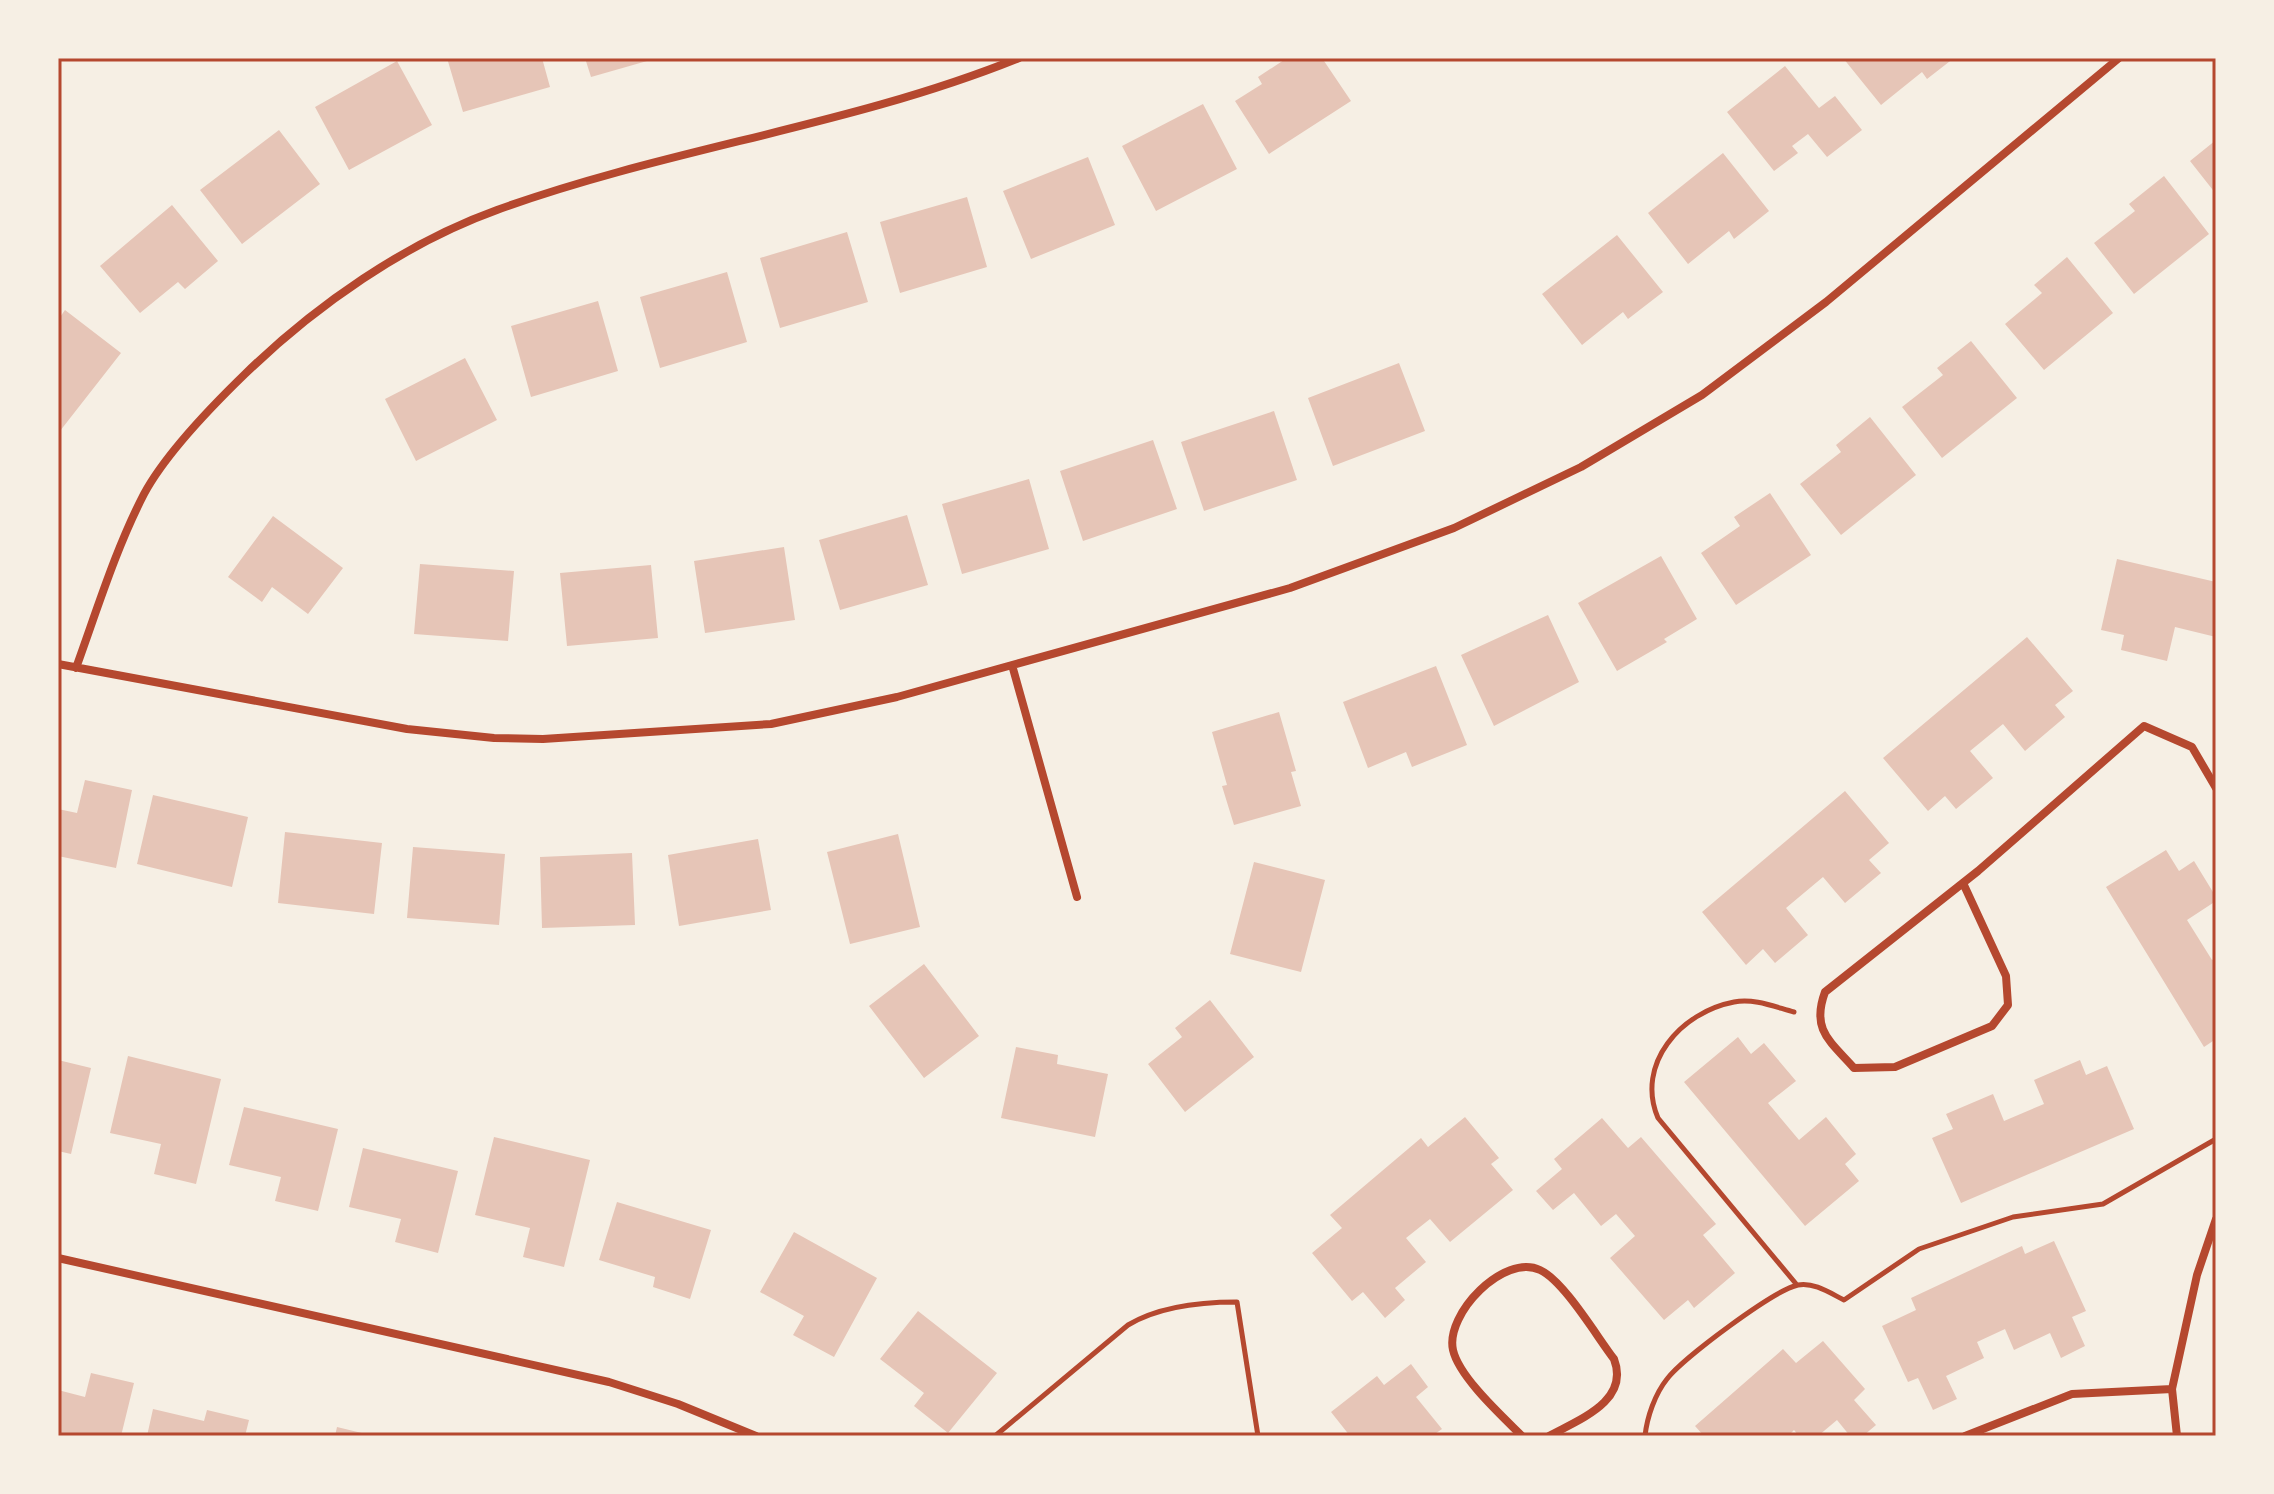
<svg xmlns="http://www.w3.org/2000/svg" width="2274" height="1494" font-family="Commissioner,sans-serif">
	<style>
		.building { fill: #e6c5b7 }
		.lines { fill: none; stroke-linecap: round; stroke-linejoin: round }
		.path { stroke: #b5482f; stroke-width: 5 }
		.minor { stroke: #b5482f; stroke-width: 8 }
		.neatline { fill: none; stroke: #b5482f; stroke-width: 3 }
	</style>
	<rect width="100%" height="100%" fill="#f6efe4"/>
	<path class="building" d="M 447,58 L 542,58 L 550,87 L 463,112 Z
		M 585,58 L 654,58 L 654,59 L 591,77 Z
		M 1287,58 L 1322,58 L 1351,101 L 1269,154 L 1235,101 L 1262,84 L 1258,77 Z
		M 1843,58 L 1954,58 L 1927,79 L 1922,72 L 1881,105 Z
		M 397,61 L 432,125 L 349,170 L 315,107 Z
		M 1785,66 L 1819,108 L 1835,96 L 1862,130 L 1827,157 L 1808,134 L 1792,146 L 1798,153 L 1774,171 L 1727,112 Z
		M 1203,104 L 1237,169 L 1156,211 L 1122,146 Z
		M 279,130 L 320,184 L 242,244 L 200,190 Z
		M 2216,140 L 2216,194 L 2190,161 Z
		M 1723,153 L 1769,211 L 1734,239 L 1729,231 L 1688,264 L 1648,213 Z
		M 1088,157 L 1115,225 L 1031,259 L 1003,191 Z
		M 2164,176 L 2209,234 L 2134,294 L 2094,243 L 2135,211 L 2129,204 Z
		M 967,197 L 987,267 L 900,293 L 880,222 Z
		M 172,205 L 218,261 L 185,289 L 178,282 L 140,313 L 100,266 Z
		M 847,232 L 868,302 L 780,328 L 760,258 Z
		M 1617,235 L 1663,292 L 1628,319 L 1623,312 L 1582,345 L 1542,294 Z
		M 2067,257 L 2113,313 L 2044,370 L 2005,324 L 2042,293 L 2034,285 Z
		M 727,272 L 747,342 L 660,368 L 640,297 Z
		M 598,301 L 618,371 L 531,397 L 511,326 Z
		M 65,310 L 121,353 L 60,431 L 58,320 Z
		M 1971,341 L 2017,398 L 1942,458 L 1902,407 L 1943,375 L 1937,368 Z
		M 465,358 L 497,420 L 416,461 L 385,399 Z
		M 1399,363 L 1425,431 L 1333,466 L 1308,398 Z
		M 1274,411 L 1297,480 L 1204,511 L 1181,442 Z
		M 1870,417 L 1916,475 L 1841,535 L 1800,484 L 1841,452 L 1836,445 Z
		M 1153,440 L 1177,509 L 1083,541 L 1060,471 Z
		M 1029,479 L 1049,549 L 962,574 L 942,504 Z
		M 1770,493 L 1811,555 L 1736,605 L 1701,553 L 1740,526 L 1734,517 Z
		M 907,515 L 928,585 L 840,610 L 819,540 Z
		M 273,516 L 343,568 L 308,614 L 272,587 L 262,602 L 228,577 Z
		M 784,547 L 795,620 L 705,633 L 694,561 Z
		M 1661,556 L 1697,619 L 1664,639 L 1667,642 L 1617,671 L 1578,603 Z
		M 2117,559 L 2216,582 L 2216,637 L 2175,627 L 2167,661 L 2121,650 L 2124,635 L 2101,630 Z
		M 420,564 L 514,571 L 508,641 L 414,634 Z
		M 651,565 L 658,638 L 567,646 L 560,573 Z
		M 1548,615 L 1579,682 L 1494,726 L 1461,655 Z
		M 2027,637 L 2073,691 L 2055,705 L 2065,717 L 2025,751 L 2003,724 L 1970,751 L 1993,778 L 1956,809 L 1945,796 L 1928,811 L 1883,758 Z
		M 1436,666 L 1467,745 L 1412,767 L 1406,752 L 1368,768 L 1343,702 Z
		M 1279,712 L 1296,771 L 1291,772 L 1301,806 L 1234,825 L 1222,786 L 1227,785 L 1212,732 Z
		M 85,780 L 132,790 L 116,868 L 58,856 L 58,809 L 77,813 Z
		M 1845,791 L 1889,843 L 1869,860 L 1881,873 L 1845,903 L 1823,877 L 1786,908 L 1808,935 L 1775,963 L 1763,949 L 1746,965 L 1702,912 Z
		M 153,795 L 248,817 L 232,887 L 137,864 Z
		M 285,832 L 382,843 L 374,914 L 278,903 Z
		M 898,834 L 920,927 L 850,944 L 827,852 Z
		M 758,839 L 771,910 L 679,926 L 668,855 Z
		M 413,847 L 505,854 L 499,925 L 407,918 Z
		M 2166,850 L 2179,871 L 2194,861 L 2216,897 L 2216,901 L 2187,920 L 2212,960 L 2216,958 L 2216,1039 L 2204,1047 L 2106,887 Z
		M 632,853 L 635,925 L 542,928 L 540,857 Z
		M 1254,862 L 1325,880 L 1301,972 L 1230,954 Z
		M 924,964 L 979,1036 L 924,1078 L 869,1006 Z
		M 1210,1000 L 1254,1057 L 1185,1112 L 1148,1064 L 1182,1037 L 1175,1028 Z
		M 1738,1037 L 1751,1054 L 1764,1043 L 1796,1081 L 1768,1103 L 1799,1140 L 1826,1117 L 1856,1154 L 1845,1164 L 1859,1181 L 1805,1226 L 1684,1082 Z
		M 1016,1047 L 1058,1055 L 1057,1064 L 1108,1074 L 1095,1137 L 1001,1118 Z
		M 128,1056 L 221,1079 L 196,1184 L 154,1174 L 161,1144 L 110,1133 Z
		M 58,1060 L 91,1068 L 71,1154 L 58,1151 Z
		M 2080,1060 L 2086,1075 L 2107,1066 L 2134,1129 L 1961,1203 L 1932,1138 L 1953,1129 L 1946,1114 L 1993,1094 L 2004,1121 L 2044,1104 L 2034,1080 Z
		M 244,1107 L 338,1129 L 318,1211 L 275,1201 L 281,1177 L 229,1165 Z
		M 1465,1117 L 1499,1158 L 1491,1164 L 1513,1190 L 1450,1242 L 1430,1219 L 1406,1238 L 1426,1262 L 1395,1288 L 1405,1300 L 1385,1318 L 1363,1292 L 1352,1301 L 1312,1253 L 1342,1228 L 1330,1215 L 1421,1138 L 1428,1147 Z
		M 1602,1118 L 1628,1148 L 1641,1137 L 1716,1224 L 1703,1235 L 1735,1273 L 1694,1308 L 1688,1300 L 1664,1320 L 1610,1258 L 1635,1236 L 1616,1214 L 1601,1226 L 1574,1193 L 1553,1210 L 1536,1191 L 1562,1169 L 1554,1159 Z
		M 494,1137 L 590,1160 L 564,1267 L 523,1257 L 530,1228 L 475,1215 Z
		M 363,1148 L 458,1171 L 438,1253 L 395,1242 L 401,1219 L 349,1207 Z
		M 617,1202 L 711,1230 L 690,1299 L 653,1287 L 655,1277 L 599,1260 Z
		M 794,1232 L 877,1278 L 834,1357 L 793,1335 L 804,1316 L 760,1292 Z
		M 2054,1241 L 2086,1311 L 2072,1317 L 2085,1346 L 2061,1358 L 2050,1333 L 2014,1350 L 2005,1329 L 1977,1342 L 1984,1358 L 1946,1376 L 1957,1399 L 1933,1410 L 1918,1378 L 1908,1382 L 1882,1326 L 1916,1310 L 1911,1298 L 2022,1246 L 2025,1254 Z
		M 918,1311 L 997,1373 L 948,1433 L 914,1406 L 924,1393 L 880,1359 Z
		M 1823,1341 L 1865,1389 L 1854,1400 L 1876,1425 L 1863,1436 L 1850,1436 L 1837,1420 L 1818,1436 L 1799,1436 L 1794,1430 L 1788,1436 L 1704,1436 L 1695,1426 L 1783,1349 L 1796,1363 Z
		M 1411,1364 L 1428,1387 L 1416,1397 L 1442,1429 L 1432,1436 L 1350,1436 L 1331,1412 L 1377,1376 L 1384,1385 Z
		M 91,1373 L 134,1383 L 121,1436 L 58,1436 L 58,1390 L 85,1397 Z
		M 153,1409 L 204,1421 L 207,1410 L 249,1420 L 245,1436 L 147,1436 Z
		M 337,1427 L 370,1435 L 370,1436 L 335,1436 Z"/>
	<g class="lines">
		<path class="path" d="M 1794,1012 C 1775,1007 1754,998 1734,1002 C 1681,1012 1635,1064 1658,1118 L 1797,1285
			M 995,1436 L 1128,1325 C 1158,1307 1202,1302 1237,1302 L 1258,1436
			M 1645,1436 C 1647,1417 1655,1394 1667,1379 C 1683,1358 1774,1290 1798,1285 C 1814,1282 1830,1293 1844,1300 L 1919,1249 L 2013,1217 L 2103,1204 L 2216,1139"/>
		<path class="minor" d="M 58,664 L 407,729 L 494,738 L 543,739 L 771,724 L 897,697 L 1290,588 L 1454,528 L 1581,467 L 1702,395 L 1826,302 L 2119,58
			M 1012,665 L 1077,897
			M 76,668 C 97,610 116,548 144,494 C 166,453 212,406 245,374 C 315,306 405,243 497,210 C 668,148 851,126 1019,58
			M 1963,883 L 2006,976 L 2008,1005 L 1992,1026 L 1895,1067 L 1854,1068 C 1830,1041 1811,1030 1825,992 L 1978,871 L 2144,726 L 2192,747 L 2216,788
			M 58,1258 L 609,1382 L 678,1404 L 756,1436
			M 1522,1436 C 1502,1416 1459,1377 1453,1350 C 1445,1314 1504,1253 1540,1270 C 1564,1281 1597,1337 1614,1359 C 1630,1401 1580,1419 1549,1436
			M 1965,1436 L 2072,1394 L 2172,1389
			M 2177,1436 L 2172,1389 L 2197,1275 L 2216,1219"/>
	</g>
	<rect width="2274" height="1494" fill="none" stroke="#f6efe4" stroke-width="120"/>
	<rect x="60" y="60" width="2154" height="1374" class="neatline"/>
</svg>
